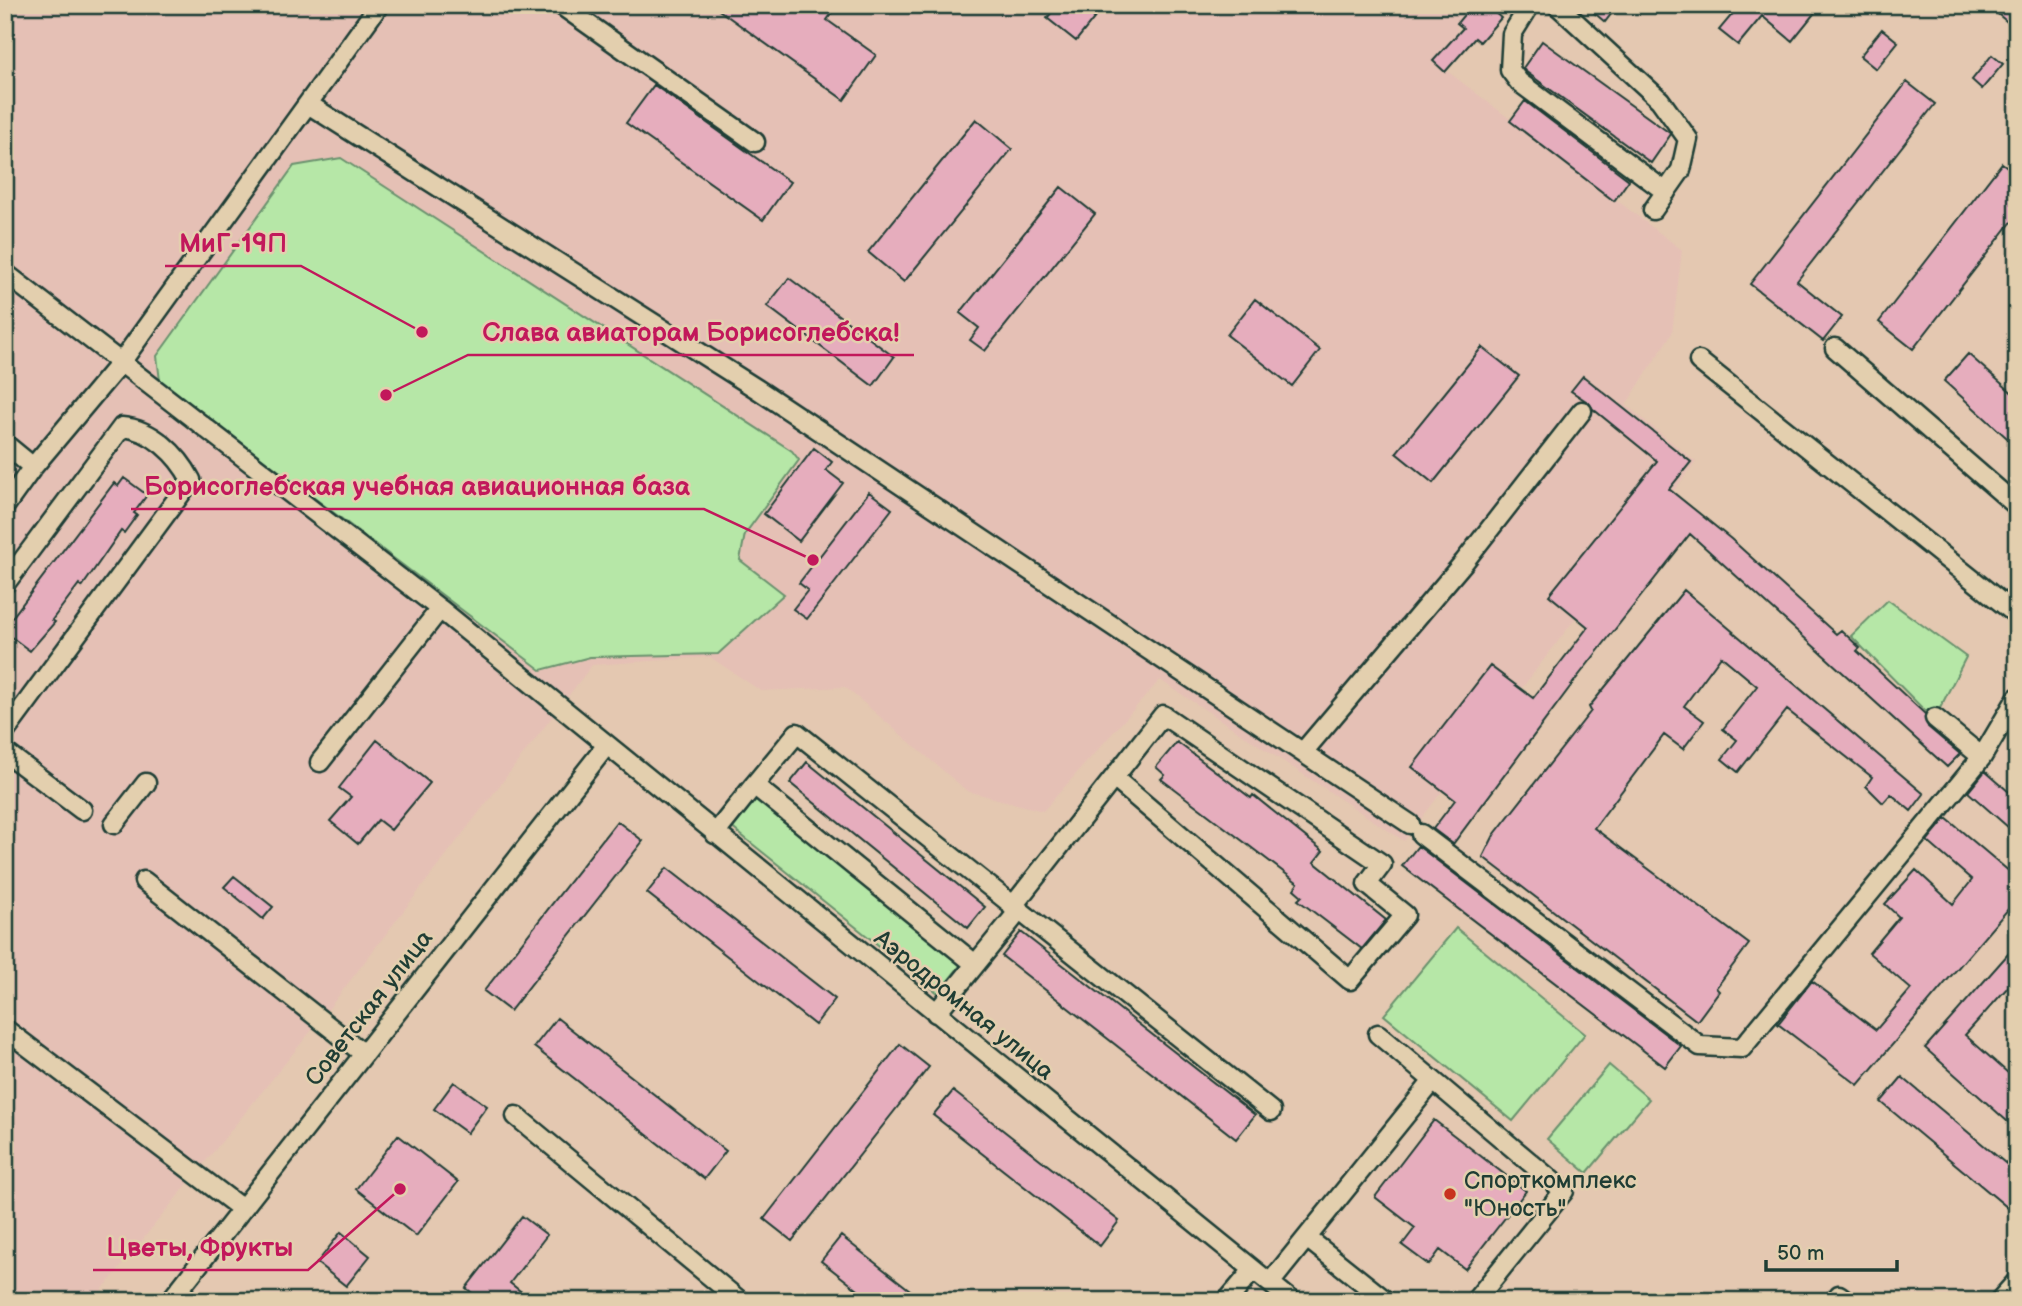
<svg xmlns="http://www.w3.org/2000/svg" width="2022" height="1306" font-family="'Balsamiq Sans',sans-serif">
	<style>
		.built { fill: #e5c0b5 }
		.green { fill: #b6e7a7; stroke: #6a926e; stroke-width: 2 }
		.building { fill: #e6adbd; stroke: #1f3d34; stroke-width: 2 }
		.lines { fill: none; stroke-linecap: round; stroke-linejoin: round }
		.minor-casing { stroke: #1f3d34; stroke-width: 23 }
		.minor { stroke: #e3cfae; stroke-width: 18 }
		.poi-dot { fill: #c8321e; stroke: #e3cfae; stroke-width: 2.5 }
		.labels { text-anchor: middle; dominant-baseline: central; stroke-width: 5; stroke-linejoin: round; paint-order: stroke }
		.street-label { font-size: 24px; fill: #1f3d34; stroke: #e3cfae }
		.poi-label { font-size: 24px; fill: #1f3d34; stroke: #e3cfae; text-anchor: start }
		.leader { fill: none; stroke: #c2185b; stroke-width: 2.5 }
		.callout-dot { fill: #c2185b; stroke: #e3cfae; stroke-width: 2.5 }
		.callout-label { font-size: 26px; text-anchor: middle; font-weight: bold; fill: #c2185b; stroke: #e3cfae; stroke-width: 5; stroke-linejoin: round; paint-order: stroke }
	</style>
	<rect width="100%" height="100%" fill="#e4c8b1"/>
	<filter id="ink" filterUnits="userSpaceOnUse"><feTurbulence type="fractalNoise" baseFrequency=".0143" numOctaves="2"/><feDisplacementMap in="SourceGraphic" scale="14" xChannelSelector="R" yChannelSelector="G"/><feConvolveMatrix kernelMatrix="1 2 1 2 8 2 1 2 1" color-interpolation-filters="sRGB"/></filter>
	<g filter="url(#ink)">
		<path class="built" d="M 5,5 L 1472,5 L 1457,23 L 1458,34 L 1434,61 L 1682,250 L 1672,333 L 1626,405 L 1696,462 L 1404,841 L 1160,680 L 1043,811 L 967,791 L 845,687 L 761,691 L 710,657 L 592,665 L 320,1020 L 93,1301 L 5,1301 Z"/>
		<path class="green" d="M 341,158 L 792,451 L 799,460 L 745,534 L 740,560 L 784,594 L 718,654 L 590,657 L 541,670 L 160,381 L 157,356 L 294,166 Z
			M 1888,600 L 1966,657 L 1934,720 L 1851,636 Z
			M 755,796 L 962,963 L 938,993 L 730,826 Z
			M 1456,928 L 1585,1034 L 1513,1121 L 1384,1015 Z
			M 1609,1065 L 1649,1099 L 1587,1173 L 1547,1139 Z"/>
		<path class="building" d="M 712,5 L 838,5 L 827,20 L 876,55 L 844,100 Z
			M 1058,5 L 1085,5 L 1097,15 L 1076,41 L 1047,18 Z
			M 1472,5 L 1486,5 L 1501,18 L 1480,42 L 1475,38 L 1445,72 L 1433,61 L 1463,28 L 1457,23 Z
			M 1585,5 L 1618,5 L 1605,22 Z
			M 1740,5 L 1821,5 L 1792,41 L 1762,16 L 1738,45 L 1719,30 Z
			M 1987,5 L 2017,5 L 2017,30 Z
			M 1882,29 L 1898,42 L 1876,69 L 1860,56 Z
			M 1542,41 L 1671,134 L 1651,163 L 1525,71 L 1523,68 Z
			M 1992,55 L 2003,64 L 1982,89 L 1972,80 Z
			M 1907,82 L 1935,104 L 1797,281 L 1842,317 L 1823,341 L 1750,284 Z
			M 654,85 L 790,182 L 763,220 L 626,123 Z
			M 1525,101 L 1629,180 L 1614,201 L 1510,121 Z
			M 976,119 L 1012,149 L 904,282 L 868,252 Z
			M 2002,163 L 2017,174 L 2017,215 L 1913,349 L 1879,322 Z
			M 1061,187 L 1095,214 L 985,351 L 970,340 L 979,328 L 960,313 Z
			M 789,278 L 894,357 L 873,386 L 767,306 Z
			M 1255,299 L 1320,350 L 1292,386 L 1227,335 Z
			M 1482,347 L 1519,376 L 1433,483 L 1396,453 Z
			M 1968,354 L 2017,397 L 2017,447 L 1944,381 Z
			M 1583,376 L 1691,462 L 1669,489 L 1731,539 L 1836,634 L 1841,630 L 1860,648 L 1857,651 L 1925,714 L 1928,727 L 1960,754 L 1947,767 L 1690,534 L 1576,679 L 1453,844 L 1433,829 L 1455,800 L 1412,767 L 1490,666 L 1533,698 L 1588,627 L 1549,595 L 1657,461 L 1593,409 L 1589,403 L 1571,391 Z
			M 814,448 L 832,462 L 826,470 L 843,483 L 799,541 L 764,514 Z
			M 124,478 L 147,495 L 134,513 L 137,515 L 124,533 L 121,531 L 82,587 L 79,584 L 52,620 L 55,622 L 30,651 L 6,633 L 12,625 L 8,623 L 114,483 L 118,486 Z
			M 869,492 L 892,509 L 807,619 L 793,609 L 808,590 L 799,583 Z
			M 1684,590 L 1924,794 L 1911,811 L 1891,794 L 1883,803 L 1866,786 L 1872,777 L 1787,710 L 1738,772 L 1722,759 L 1737,740 L 1723,729 L 1757,686 L 1721,656 L 1684,706 L 1704,721 L 1683,749 L 1664,735 L 1594,828 L 1749,944 L 1716,988 L 1719,991 L 1697,1021 L 1483,857 L 1494,835 L 1591,711 L 1589,707 Z
			M 377,740 L 430,783 L 391,830 L 378,820 L 358,844 L 330,821 L 351,797 L 339,788 Z
			M 1177,742 L 1251,798 L 1253,795 L 1323,851 L 1314,862 L 1386,920 L 1362,949 L 1298,900 L 1302,896 L 1294,889 L 1298,883 L 1161,779 L 1165,775 L 1156,767 Z
			M 807,762 L 985,907 L 968,928 L 790,783 Z
			M 1985,771 L 2017,799 L 2017,835 L 1968,792 Z
			M 1946,818 L 2017,878 L 2017,914 L 2009,908 L 1858,1085 L 1778,1024 L 1812,981 L 1876,1030 L 1911,989 L 1869,953 L 1899,917 L 1885,904 L 1916,870 L 1953,904 L 1972,880 L 1927,841 Z
			M 617,821 L 643,841 L 510,1011 L 484,991 Z
			M 1418,846 L 1681,1046 L 1665,1067 L 1402,866 Z
			M 667,868 L 835,999 L 815,1025 L 647,893 Z
			M 234,876 L 273,907 L 263,919 L 224,887 Z
			M 1021,932 L 1255,1115 L 1236,1139 L 1002,956 Z
			M 2017,944 L 2017,977 L 1965,1035 L 2017,1081 L 2017,1130 L 1925,1048 Z
			M 557,1018 L 726,1151 L 704,1179 L 534,1047 Z
			M 900,1044 L 929,1067 L 792,1241 L 764,1219 Z
			M 1902,1077 L 2017,1173 L 2017,1198 L 2008,1208 L 1881,1102 Z
			M 454,1082 L 487,1106 L 467,1133 L 434,1109 Z
			M 953,1091 L 1119,1221 L 1100,1246 L 933,1115 Z
			M 1434,1120 L 1526,1191 L 1465,1269 L 1440,1250 L 1429,1265 L 1402,1245 L 1415,1228 L 1375,1197 Z
			M 398,1135 L 458,1182 L 416,1236 L 356,1189 Z
			M 522,1216 L 547,1235 L 510,1283 L 533,1301 L 482,1301 L 466,1288 Z
			M 341,1232 L 370,1256 L 346,1286 L 317,1263 Z
			M 841,1236 L 924,1301 L 872,1301 L 821,1261 Z"/>
		<g class="lines">
			<g class="minor-casing">
				<path id="minor" d="M 561,5 L 755,142
					M 1530,5 L 1512,34 L 1510,70 L 1519,82 L 1666,192
					M 1557,5 L 1660,100 L 1688,139 L 1681,170 L 1653,210
					M 308,104 L 757,389 L 1410,824
					M 5,273 L 440,609 L 1292,1301
					M 1835,348 L 2017,506
					M 1699,361 L 2017,615
					M 5,444 L 33,467
					M 5,506 L 33,467 L 122,361 L 379,5
					M 5,584 L 122,427 C 152,429 178,455 191,480 L 5,732
					M 1935,718 L 1982,757
					M 5,752 L 82,810
					M 1303,752 L 1464,562 L 1582,411
					M 320,762 L 440,609
					M 114,824 L 146,783
					M 715,834 L 754,785
					M 1421,834 L 1700,1046 L 1742,1048 L 1982,757 L 2017,698
					M 144,881 L 364,1054
					M 1012,907 L 1163,715 L 1382,864 L 1367,884 L 1405,915 L 1350,980 L 1114,778
					M 975,964 L 754,785 L 797,733 L 1271,1111
					M 936,1013 L 1018,912
					M 5,1029 L 242,1209
					M 1378,1034 L 1564,1191 L 1475,1301
					M 516,1116 L 740,1301
					M 1307,1238 L 1386,1301
					M 1270,1283 L 1433,1081
					M 170,1301 L 606,746
					M 1227,1301 L 1253,1270
					M 1834,1301 L 1839,1295 L 1847,1301
					M 1999,1301 L 2017,1281"/>
			</g>
			<use href="#minor" class="minor"/>
		</g>
	</g>
	<circle class="poi-dot" cx="1450" cy="1194" r="7"/>
	<g class="labels">
		<g class="street-label">
			<text transform="translate(964 1005) rotate(39)">Аэродромная улица</text>
			<text transform="translate(369 1008) rotate(-52)">Советская улица</text>
		</g>
		<g class="poi-label">
			<text x="1464" y="1180">Спорткомплекс<tspan x="1464" dy="28">"Юность"</tspan></text>
		</g>
	</g>
	<path class="leader" d="M422 332L301 266H165M386 395L468 355H914M813 560L704 509H131M400 1189L308 1270H93"/>
	<g class="callout-dot">
		<circle cx="422" cy="332" r="7"/>
		<circle cx="386" cy="395" r="7"/>
		<circle cx="813" cy="560" r="7"/>
		<circle cx="400" cy="1189" r="7"/>
	</g>
	<g class="callout-label">
		<text x="233" y="252">МиГ-19П</text>
		<text x="691" y="341">Слава авиаторам Борисоглебска!</text>
		<text x="417" y="495">Борисоглебская учебная авиационная база</text>
		<text x="200" y="1256">Цветы, Фрукты</text>
	</g>
	<rect width="2022" height="1306" fill="none" stroke="#e3cfae" stroke-width="28"/>
	<rect x="14" y="14" width="1994" height="1278" fill="none" stroke="#1f3d34" stroke-width="2.5" filter="url(#ink)"/>
	<path d="M1766 1260v10h131v-10" fill="none" stroke="#1f3d34" stroke-width="3.5"/>
	<text x="1777" y="1260" font-size="21" fill="#1f3d34" stroke="#e3cfae" stroke-width="5" paint-order="stroke">50 m</text>
</svg>
